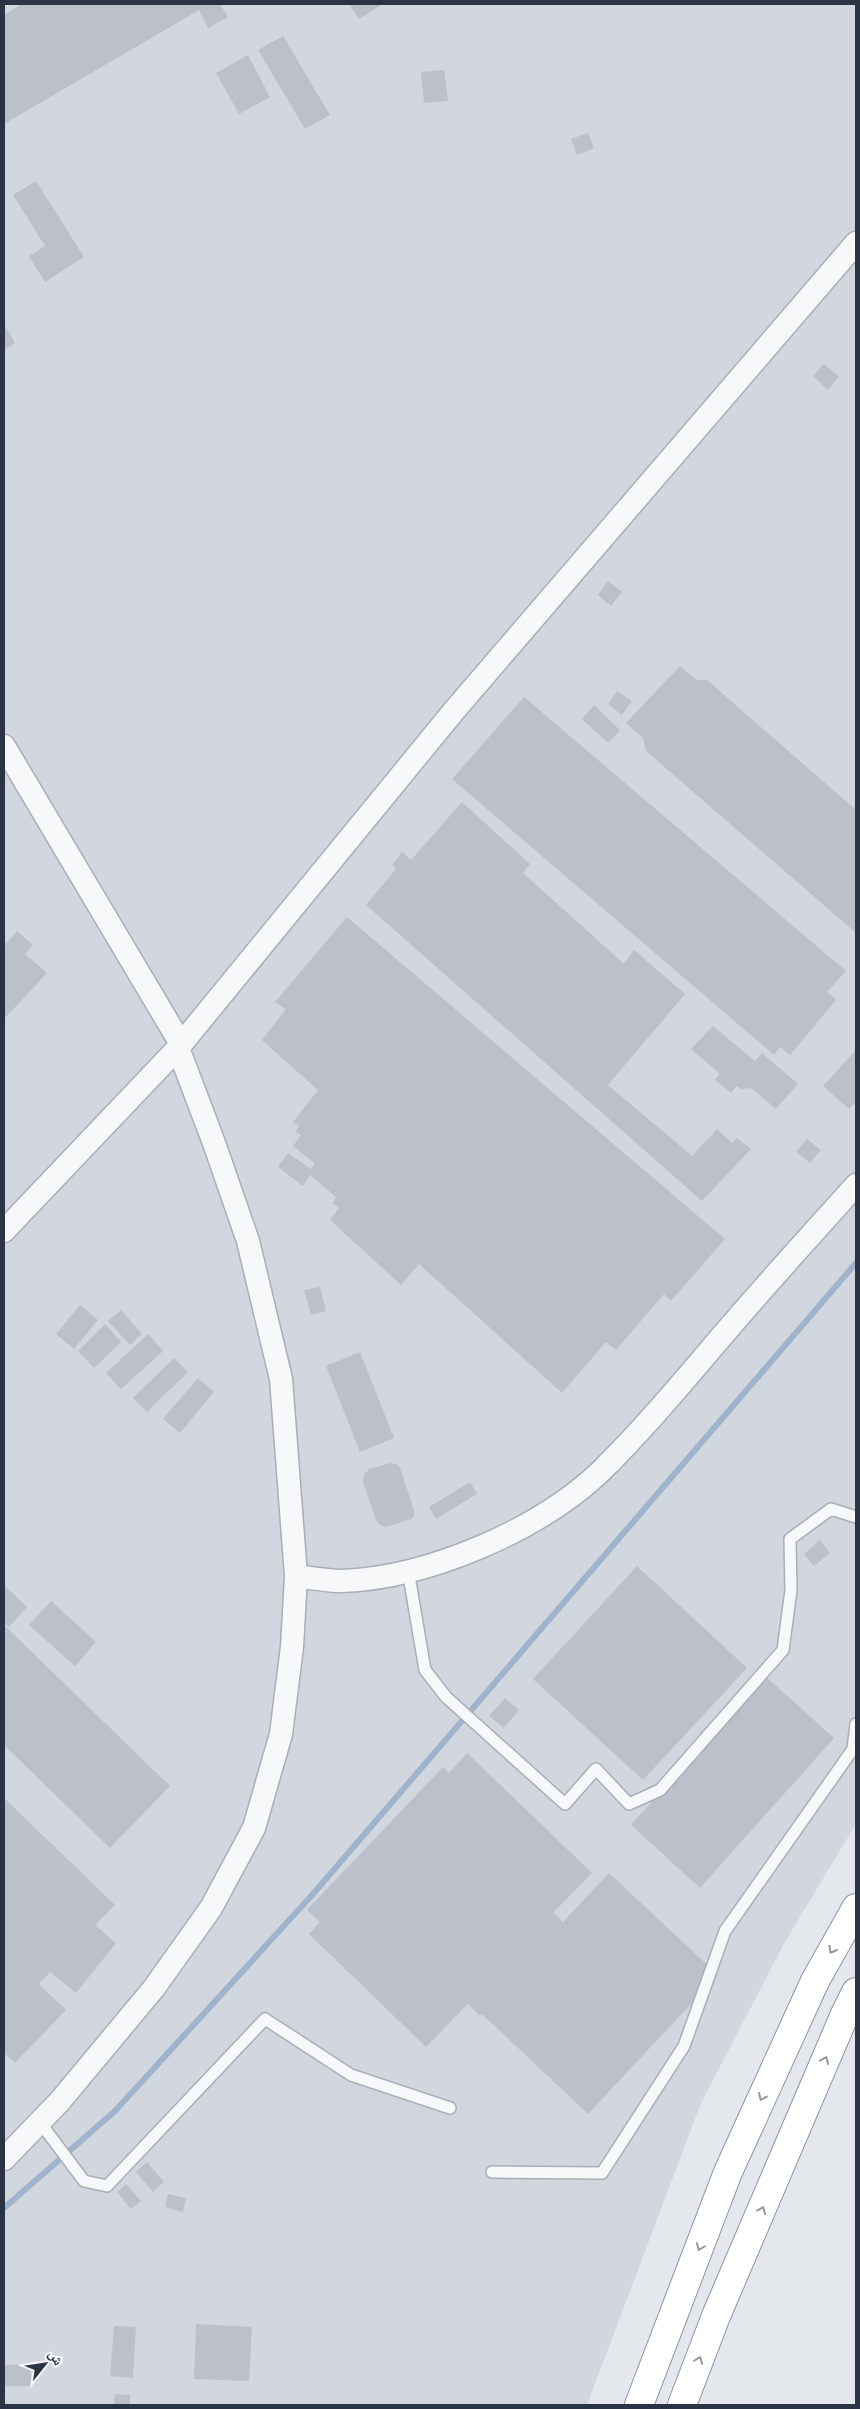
<svg xmlns="http://www.w3.org/2000/svg" width="860" height="2409" font-family="'Golos Text','Noto Naskh Arabic',sans-serif">
	<style>
		.built { fill: #d2d6de }
		.lines { fill: none; stroke-linecap: round; stroke-linejoin: round }
		.stream { stroke: #9fb4cc; stroke-width: 6 }
		.building { fill: #bbc0ca }
		.lane-casing { stroke: #a9aeb7; stroke-width: 14 }
		.street-casing { stroke: #a9aeb7; stroke-width: 25 }
		.highway-casing { stroke: #8b94a3; stroke-width: 30 }
		.lane { stroke: #f7f8fa; stroke-width: 11 }
		.street { stroke: #f7f8fa; stroke-width: 22 }
		.highway { stroke: #fff; stroke-width: 28 }
		.oneway { stroke: #959aa2 }
	</style>
	<rect width="100%" height="100%" fill="#e4e7ec"/>
	<path class="built" d="M 4,4 L 856,4 L 856,1824 L 785,1942 L 701,2103 L 587,2405 L 4,2405 Z"/>
	<g class="lines">
		<path class="stream" d="M 4,2208 L 115,2111 L 313,1894 L 856,1263"/>
	</g>
	<path class="building" d="M 22,4 L 220,4 L 228,17 L 208,28 L 199,10 L 4,124 L 4,15 Z
		M 349,4 L 383,4 L 359,19 Z
		M 283,36 L 330,115 L 305,129 L 258,50 Z
		M 248,55 L 270,97 L 239,114 L 216,73 Z
		M 444,70 L 448,101 L 424,103 L 421,72 Z
		M 588,133 L 594,148 L 577,155 L 571,139 Z
		M 36,181 L 84,257 L 45,282 L 29,256 L 45,246 L 13,195 Z
		M 4,324 L 15,343 L 4,350 Z
		M 824,364 L 839,377 L 828,390 L 813,376 Z
		M 608,581 L 622,592 L 611,606 L 598,595 Z
		M 680,666 L 697,680 L 707,680 L 856,810 L 856,933 L 646,751 L 643,738 L 626,723 Z
		M 617,691 L 632,701 L 622,715 L 608,704 Z
		M 524,697 L 846,971 L 827,992 L 836,1000 L 790,1055 L 780,1047 L 774,1055 L 452,779 Z
		M 594,705 L 620,730 L 608,743 L 582,719 Z
		M 462,802 L 530,864 L 523,873 L 624,964 L 634,950 L 685,994 L 608,1085 L 692,1156 L 717,1129 L 732,1143 L 737,1138 L 751,1149 L 702,1201 L 366,905 L 396,869 L 392,865 L 402,852 L 411,860 Z
		M 347,917 L 725,1239 L 671,1301 L 664,1294 L 616,1350 L 606,1342 L 562,1393 L 419,1264 L 401,1285 L 330,1220 L 339,1208 L 333,1203 L 336,1197 L 310,1175 L 303,1186 L 278,1167 L 288,1153 L 311,1169 L 315,1164 L 293,1146 L 301,1135 L 295,1132 L 299,1126 L 293,1122 L 318,1090 L 262,1040 L 286,1009 L 275,1002 Z
		M 17,931 L 33,945 L 25,954 L 47,973 L 4,1019 L 4,946 Z
		M 713,1026 L 755,1061 L 762,1053 L 798,1084 L 776,1109 L 751,1088 L 742,1089 L 736,1086 L 731,1093 L 715,1080 L 720,1074 L 691,1049 Z
		M 856,1050 L 856,1102 L 849,1109 L 823,1086 Z
		M 807,1139 L 821,1150 L 810,1163 L 796,1152 Z
		M 320,1287 L 326,1311 L 311,1315 L 304,1290 Z
		M 80,1305 L 98,1320 L 74,1349 L 56,1334 Z
		M 121,1310 L 142,1334 L 130,1345 L 108,1321 Z
		M 105,1324 L 121,1342 L 94,1368 L 78,1351 Z
		M 148,1334 L 163,1351 L 121,1389 L 106,1373 Z
		M 360,1352 L 394,1438 L 360,1452 L 326,1366 Z
		M 174,1358 L 188,1372 L 147,1412 L 133,1398 Z
		M 198,1378 L 214,1392 L 180,1433 L 163,1419 Z
		M 391,1463 L 398,1465 L 401,1470 L 414,1511 L 414,1516 L 411,1519 L 386,1527 L 380,1525 L 376,1520 L 363,1482 L 364,1475 L 369,1469 Z
		M 470,1482 L 477,1494 L 436,1519 L 429,1507 Z
		M 820,1540 L 830,1553 L 814,1566 L 804,1554 Z
		M 637,1566 L 747,1668 L 643,1780 L 533,1679 Z
		M 4,1585 L 27,1607 L 9,1627 L 4,1622 Z
		M 51,1601 L 96,1642 L 75,1666 L 29,1625 Z
		M 4,1625 L 170,1786 L 110,1848 L 4,1745 Z
		M 765,1676 L 834,1738 L 700,1888 L 631,1825 Z
		M 505,1698 L 519,1710 L 504,1728 L 489,1716 Z
		M 467,1753 L 592,1873 L 553,1913 L 563,1922 L 609,1873 L 718,1975 L 588,2114 L 482,2014 L 480,2016 L 468,2004 L 487,1984 L 426,2047 L 309,1934 L 320,1922 L 307,1910 L 443,1767 L 449,1773 Z
		M 4,1798 L 115,1905 L 95,1925 L 116,1943 L 76,1993 L 50,1972 L 39,1984 L 66,2010 L 15,2063 L 4,2053 Z
		M 147,2162 L 164,2182 L 153,2192 L 136,2172 Z
		M 126,2184 L 141,2201 L 131,2209 L 117,2192 Z
		M 168,2194 L 186,2198 L 183,2212 L 165,2207 Z
		M 196,2324 L 252,2327 L 249,2381 L 194,2379 Z
		M 114,2326 L 136,2327 L 133,2378 L 110,2376 Z
		M 30,2364 L 31,2386 L 4,2386 L 4,2365 Z
		M 115,2394 L 130,2395 L 130,2405 L 114,2405 Z"/>
	<g class="lines">
		<g class="lane-casing">
			<path id="lane" d="M 408,1570 L 425,1670 L 446,1697 L 565,1804 L 596,1769 L 629,1804 L 660,1790 L 783,1650 L 791,1590 L 790,1539 L 831,1509 L 856,1517
				M 39,2121 L 84,2181 L 107,2186 L 265,2019 L 351,2075 L 450,2108
				M 492,2172 L 602,2173 L 684,2046 L 725,1931 L 853,1749 L 856,1724"/>
		</g>
		<g class="street-casing">
			<path id="street" d="M 4,746 L 181,1044
				M 178,1048 L 214,1143 L 248,1241 L 281,1379 L 296,1576 C 311,1578 327,1581 342,1581 C 427,1578 537,1531 599,1473 C 645,1428 686,1378 728,1329 C 770,1280 813,1233 856,1185
				M 4,1231 L 178,1048 L 453,712 L 856,243
				M 4,2159 L 60,2101 L 154,1988 L 211,1908 L 254,1828 L 281,1734 L 292,1647 L 296,1576"/>
		</g>
		<g class="highway-casing">
			<path id="highway" d="M 639,2405 L 728,2172 L 815,1981 L 856,1908
				M 682,2405 L 716,2316 L 845,2014 L 856,1992"/>
		</g>
		<use href="#lane" class="lane"/>
		<use href="#street" class="street"/>
		<use href="#highway" class="highway"/>
	</g>
	<defs><path id="oneway-chevron" d="M-2-3.5L2.5 0L-2 3.5" fill="none" stroke-width="1.6" stroke-linecap="round" stroke-linejoin="round" transform="scale(1.25)"/></defs>
	<g class="oneway">
		<use href="#oneway-chevron" transform="translate(832 1950) rotate(120)"/>
		<use href="#oneway-chevron" transform="translate(825 2060) rotate(-67)"/>
		<use href="#oneway-chevron" transform="translate(762 2097) rotate(114)"/>
		<use href="#oneway-chevron" transform="translate(762 2210) rotate(-67)"/>
		<use href="#oneway-chevron" transform="translate(700 2247) rotate(111)"/>
		<use href="#oneway-chevron" transform="translate(699 2360) rotate(-69)"/>
	</g>
	<rect width="860" height="2409" fill="none" stroke="#2b3445" stroke-width="10"/>
	<g transform="translate(45 2364) rotate(60)" stroke="#f4f6f9" stroke-width="4" paint-order="stroke">
	<path d="M0-4L9 19L0 12L-9 19Z" fill="#2b3445"/>
	<text y="-8" font-size="14" font-weight="bold" text-anchor="middle" fill="#2b3445">ش</text>
	</g>
</svg>
